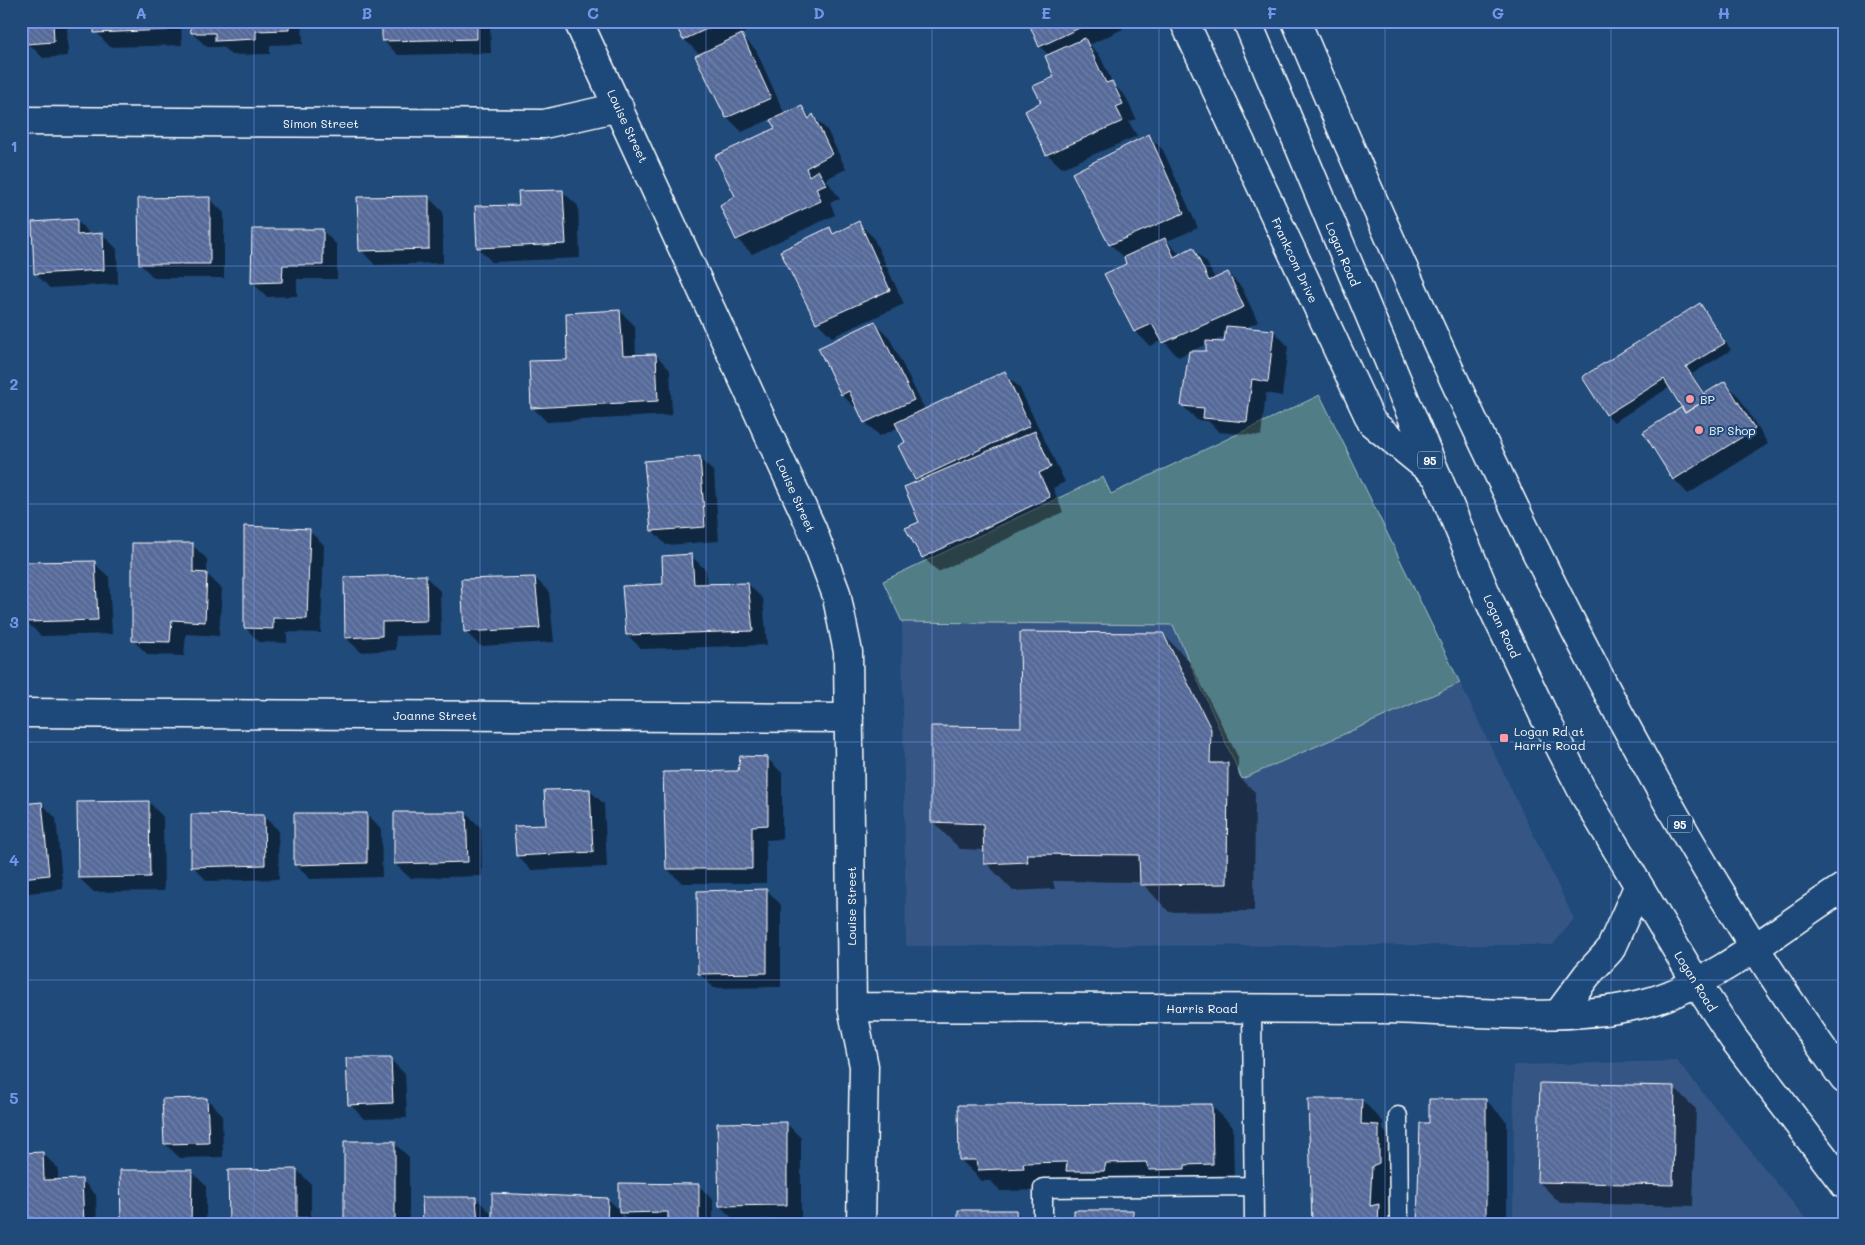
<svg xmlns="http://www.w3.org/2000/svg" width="1865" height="1245" font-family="Mali,sans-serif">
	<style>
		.built { fill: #345785 }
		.green { fill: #517d86; stroke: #a8bec2 }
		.shadow { fill: #0007; fill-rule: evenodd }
		.building { fill: url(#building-back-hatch); stroke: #fff }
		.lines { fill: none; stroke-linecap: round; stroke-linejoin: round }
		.service-casing { stroke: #fff; stroke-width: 21 }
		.minor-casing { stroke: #fff; stroke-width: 31 }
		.primary-casing { stroke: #fff; stroke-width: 31 }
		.service { stroke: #1f4a7a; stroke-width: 18 }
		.minor { stroke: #1f4a7a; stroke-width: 28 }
		.primary { stroke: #1f4a7a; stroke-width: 28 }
		.grid { fill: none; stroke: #7795e8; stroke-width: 1; stroke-opacity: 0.55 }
		.poi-dot { fill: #ff9aa2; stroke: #1f4a7a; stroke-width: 2 }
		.labels { text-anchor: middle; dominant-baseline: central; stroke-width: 4; stroke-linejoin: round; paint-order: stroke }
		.shield { fill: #1f4a7a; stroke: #bcc9d7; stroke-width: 1 }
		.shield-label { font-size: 11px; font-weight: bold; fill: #fff }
		.street-label { font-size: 12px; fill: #fff; stroke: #1f4a7a }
		.poi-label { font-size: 12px; fill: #fff; stroke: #1f4a7a; text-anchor: start }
		.neatline { fill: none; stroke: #7795e8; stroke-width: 2 }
		.grid-label { font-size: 16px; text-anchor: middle; font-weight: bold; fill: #7795e8 }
	</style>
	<defs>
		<pattern id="building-back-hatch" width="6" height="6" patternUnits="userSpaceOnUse" patternTransform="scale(1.25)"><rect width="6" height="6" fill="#576a99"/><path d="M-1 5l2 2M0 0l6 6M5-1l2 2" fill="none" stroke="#7080a8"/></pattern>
	</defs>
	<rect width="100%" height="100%" fill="#1f4a7a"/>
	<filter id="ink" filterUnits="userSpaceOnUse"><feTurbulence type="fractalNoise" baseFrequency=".02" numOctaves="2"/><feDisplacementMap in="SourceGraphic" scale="10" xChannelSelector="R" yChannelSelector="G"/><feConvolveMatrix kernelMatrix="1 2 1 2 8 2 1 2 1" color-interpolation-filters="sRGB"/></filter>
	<g filter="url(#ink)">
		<path class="built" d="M 902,622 L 1173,625 L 1243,779 L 1460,683 L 1574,919 L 1553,945 L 906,946 Z
			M 1677,1061 L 1810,1224 L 1513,1224 L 1514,1065 Z"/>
		<path class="green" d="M 1320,395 L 1460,683 L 1242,779 L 1173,625 L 902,622 L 883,581 L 1103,477 L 1111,494 Z"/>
		<path class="shadow" d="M 21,21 L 67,21 L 68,56 L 43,58 L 31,46 L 21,46 Z
			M 95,21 L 181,21 L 182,45 L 110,47 L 96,32 Z
			M 191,21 L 302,21 L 303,44 L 270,45 L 270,54 L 231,55 L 223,47 L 207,47 L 192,33 Z
			M 383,21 L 490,21 L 491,53 L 398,55 L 384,41 Z
			M 675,21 L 748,21 L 741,24 L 745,33 L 741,35 L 756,50 L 785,115 L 801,108 L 812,118 L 813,116 L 827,130 L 846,169 L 826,179 L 840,199 L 830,202 L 835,215 L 752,254 L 737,239 L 737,196 L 777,129 L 771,119 L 742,132 L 727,117 L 700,55 L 684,39 Z
			M 1030,21 L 1120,21 L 1123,29 L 1089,45 L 1099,54 L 1113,84 L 1126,97 L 1136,119 L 1129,122 L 1137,136 L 1062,168 L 1047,154 L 1043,103 L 1056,78 L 1049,55 L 1040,47 Z
			M 1149,136 L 1163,150 L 1198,228 L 1167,241 L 1180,255 L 1193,249 L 1207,263 L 1215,279 L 1228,273 L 1242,288 L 1258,322 L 1243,329 L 1274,331 L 1288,346 L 1282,396 L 1266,393 L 1261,436 L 1219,432 L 1208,421 L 1197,420 L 1182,405 L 1207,353 L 1207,344 L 1178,357 L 1163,340 L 1150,346 L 1135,331 L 1128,265 L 1125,258 L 1110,244 ZM 1226,336 L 1225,343 L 1212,342 Z
			M 563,192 L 578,206 L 580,258 L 492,262 L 478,248 Z
			M 428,197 L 443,212 L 443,263 L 375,265 L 361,250 Z
			M 209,198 L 224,213 L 224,278 L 154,278 L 140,264 Z
			M 77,221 L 91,235 L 102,234 L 117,249 L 118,284 L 50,288 L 36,274 Z
			M 858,223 L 873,237 L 904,304 L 832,337 L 817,322 L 830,228 L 835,234 Z
			M 322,230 L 337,245 L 337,279 L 297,279 L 297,296 L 267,297 L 252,282 Z
			M 1699,304 L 1731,350 L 1692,374 L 1705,395 L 1725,382 L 1739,397 L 1768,444 L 1688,494 L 1674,479 L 1683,408 L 1670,387 L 1614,422 L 1607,415 L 1584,377 Z
			M 620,311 L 635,326 L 636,356 L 656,355 L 670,370 L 672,415 L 547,422 L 532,407 L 569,361 Z
			M 875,323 L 889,337 L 925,410 L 1004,373 L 1019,387 L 1065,482 L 1053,488 L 1063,512 L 938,572 L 923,557 L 919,482 L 916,480 L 907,443 L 899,427 L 880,436 L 865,422 L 859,408 L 857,409 L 842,395 L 820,349 Z
			M 699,458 L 714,472 L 719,541 L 666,545 L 652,530 Z
			M 309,531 L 324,545 L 321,633 L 287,632 L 287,643 L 259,642 L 245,627 Z
			M 192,545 L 207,559 L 207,574 L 222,589 L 219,636 L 186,634 L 184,656 L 148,655 L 133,640 Z
			M 691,556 L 706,570 L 707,585 L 748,584 L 763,599 L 767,645 L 642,649 L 627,635 L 665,585 Z
			M 94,563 L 109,577 L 112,634 L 41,636 L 27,622 Z
			M 425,576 L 440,591 L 441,635 L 396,636 L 396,650 L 361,652 L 346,638 Z
			M 535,578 L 549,592 L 554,642 L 480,646 L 466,632 Z
			M 1163,634 L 1190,662 L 1238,757 L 1238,775 L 1255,792 L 1254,911 L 1169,912 L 1141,882 L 1053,881 L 1055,889 L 1013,891 L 986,863 L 985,850 L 960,849 L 932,821 L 1022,728 Z
			M 767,758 L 782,773 L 782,839 L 766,840 L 766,883 L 682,883 L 667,869 L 739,772 Z
			M 589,790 L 604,804 L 607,867 L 531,870 L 517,856 Z
			M 149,802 L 163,817 L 164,891 L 94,892 L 79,878 Z
			M 41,803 L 56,818 L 63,889 L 21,894 L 21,805 Z
			M 466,813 L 481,828 L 482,876 L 410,878 L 395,864 Z
			M 366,814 L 381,829 L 382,877 L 310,879 L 295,864 Z
			M 263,816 L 278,830 L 279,879 L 207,881 L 193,866 Z
			M 767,890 L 781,905 L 781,987 L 714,988 L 699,973 Z
			M 391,1060 L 405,1074 L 407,1118 L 364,1119 L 350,1104 Z
			M 1674,1088 L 1696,1109 L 1693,1206 L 1560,1203 L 1539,1182 Z
			M 207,1099 L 222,1114 L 223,1157 L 180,1158 L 165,1144 Z
			M 1362,1100 L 1383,1122 L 1383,1130 L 1400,1147 L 1397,1224 L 1313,1224 Z
			M 1486,1100 L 1507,1122 L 1507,1224 L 1419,1224 L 1430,1124 Z
			M 1212,1106 L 1233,1127 L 1234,1185 L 1000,1191 L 991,1181 L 982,1181 L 961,1160 Z
			M 787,1124 L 801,1138 L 801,1219 L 734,1220 L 720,1206 Z
			M 394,1143 L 409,1157 L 409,1224 L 346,1224 Z
			M 21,1154 L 43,1154 L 58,1168 L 58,1181 L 82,1180 L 96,1195 L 97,1224 L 21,1224 Z
			M 297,1170 L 311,1184 L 311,1219 L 316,1224 L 231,1224 Z
			M 191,1171 L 206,1186 L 206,1224 L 122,1224 Z
			M 698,1185 L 713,1200 L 713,1224 L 632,1224 L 622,1214 L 622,1224 L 424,1224 L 476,1198 L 491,1213 L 491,1221 L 493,1221 L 608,1199 L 621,1212 Z
			M 1016,1212 L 1028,1224 L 959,1224 Z
			M 1132,1212 L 1145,1224 L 1076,1224 Z"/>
		<path class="building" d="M 21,21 L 53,21 L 54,42 L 27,44 L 26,32 L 21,32 Z
			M 94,21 L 168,21 L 168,30 L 94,33 Z
			M 190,21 L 289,21 L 289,30 L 256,31 L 256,39 L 215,41 L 215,33 L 191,33 Z
			M 382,21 L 477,21 L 477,39 L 382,41 Z
			M 674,21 L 724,21 L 683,40 Z
			M 1028,21 L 1094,21 L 1039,47 Z
			M 742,34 L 771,98 L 726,118 L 695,56 Z
			M 1085,38 L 1106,83 L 1112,81 L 1123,104 L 1116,107 L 1123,121 L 1046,155 L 1025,111 L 1041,102 L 1033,86 L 1054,77 L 1045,56 Z
			M 802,106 L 809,119 L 813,114 L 832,154 L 806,168 L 809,176 L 818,170 L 826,184 L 816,188 L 821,201 L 736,240 L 720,206 L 735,196 L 715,156 L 775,128 L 770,120 Z
			M 1149,134 L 1184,213 L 1109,245 L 1072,173 Z
			M 563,190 L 566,244 L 477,248 L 475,206 L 519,205 L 518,191 Z
			M 429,196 L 429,249 L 359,251 L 357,197 Z
			M 210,197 L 210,264 L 139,264 L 138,198 Z
			M 77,219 L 77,235 L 103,233 L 104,270 L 34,274 L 32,222 Z
			M 859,221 L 890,290 L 816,323 L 780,251 L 830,227 L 833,234 Z
			M 252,229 L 323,229 L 323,265 L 283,265 L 282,282 L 251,283 Z
			M 1165,238 L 1174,257 L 1193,247 L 1209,281 L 1228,272 L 1244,307 L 1163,343 L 1152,324 L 1134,332 L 1104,274 L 1126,264 L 1124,257 Z
			M 1700,303 L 1725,343 L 1686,367 L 1707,399 L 1685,413 L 1664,379 L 1606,415 L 1582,377 Z
			M 620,310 L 623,355 L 656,354 L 658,401 L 531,408 L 529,361 L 567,360 L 566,313 Z
			M 875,321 L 914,400 L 864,423 L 849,391 L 841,395 L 818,348 Z
			M 1226,326 L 1274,330 L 1268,382 L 1252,379 L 1247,422 L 1203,418 L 1204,408 L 1181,406 L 1189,351 L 1206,351 L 1206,341 L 1224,342 Z
			M 1005,371 L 1030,426 L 915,480 L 898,446 L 905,442 L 895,423 Z
			M 1725,381 L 1755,429 L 1673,480 L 1643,432 L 1682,407 L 1685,413 L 1707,399 L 1704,394 Z
			M 1035,431 L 1051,467 L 1039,473 L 1050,497 L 922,558 L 905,528 L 919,522 L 904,487 Z
			M 700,456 L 705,527 L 651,531 L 644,461 Z
			M 244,526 L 310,529 L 307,619 L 273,618 L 273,629 L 244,628 Z
			M 132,543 L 193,543 L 193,572 L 207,573 L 205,622 L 172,620 L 170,642 L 132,641 Z
			M 692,554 L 694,584 L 748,583 L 753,631 L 626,635 L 622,586 L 663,584 L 662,556 Z
			M 95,561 L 98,620 L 26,622 L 24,562 Z
			M 426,575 L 427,621 L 382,622 L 382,636 L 345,638 L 344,577 Z
			M 535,577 L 540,628 L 464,632 L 461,579 Z
			M 1020,632 L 1163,633 L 1211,729 L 1210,763 L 1228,763 L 1227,884 L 1140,885 L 1139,855 L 1026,854 L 1028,862 L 984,864 L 983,824 L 931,822 L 931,726 L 1021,727 Z
			M 740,756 L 768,757 L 768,825 L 752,826 L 752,869 L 666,869 L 663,772 L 738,771 Z
			M 590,789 L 593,852 L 516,856 L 514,826 L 546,825 L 544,790 Z
			M 149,801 L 150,877 L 78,878 L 77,802 Z
			M 42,802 L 49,875 L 21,878 L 21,804 Z
			M 394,812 L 466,812 L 468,862 L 394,864 Z
			M 294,813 L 367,813 L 367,863 L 294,865 Z
			M 191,814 L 264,815 L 265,865 L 191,867 Z
			M 767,889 L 767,973 L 698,974 L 697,891 Z
			M 346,1058 L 391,1058 L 393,1103 L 348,1105 Z
			M 1540,1083 L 1675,1086 L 1673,1185 L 1537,1182 Z
			M 207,1098 L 209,1143 L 164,1144 L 162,1099 Z
			M 1308,1099 L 1362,1099 L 1361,1124 L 1379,1125 L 1379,1163 L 1372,1166 L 1370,1206 L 1379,1204 L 1378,1224 L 1312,1224 Z
			M 1429,1099 L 1486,1099 L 1486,1224 L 1417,1224 L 1420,1123 L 1429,1123 Z
			M 1212,1104 L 1213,1164 L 1185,1165 L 1185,1169 L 1149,1170 L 1146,1162 L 1106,1163 L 1104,1171 L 1066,1171 L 1067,1162 L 1023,1163 L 1024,1168 L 978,1170 L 976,1160 L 959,1160 L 958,1105 Z
			M 787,1122 L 787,1205 L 719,1206 L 717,1123 Z
			M 344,1141 L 395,1141 L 395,1224 L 344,1224 Z
			M 43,1152 L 44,1180 L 82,1179 L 84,1224 L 34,1224 L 34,1218 L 21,1218 L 21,1153 Z
			M 297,1169 L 297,1218 L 312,1218 L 312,1224 L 229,1224 L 228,1170 Z
			M 120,1170 L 192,1170 L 191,1224 L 121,1224 Z
			M 619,1183 L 699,1184 L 699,1224 L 668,1224 L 668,1212 L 619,1213 Z
			M 492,1193 L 608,1198 L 607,1224 L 492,1224 Z
			M 422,1197 L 476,1197 L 478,1224 L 423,1224 Z
			M 958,1210 L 1016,1210 L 1017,1224 L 958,1224 Z
			M 1074,1210 L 1133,1210 L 1133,1224 L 1074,1224 Z"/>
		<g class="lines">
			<g class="service-casing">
				<path id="service" d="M 1252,1008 L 1254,1224
					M 1398,1116 L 1399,1224
					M 1043,1224 L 1043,1188 L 1254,1186"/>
			</g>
			<g class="minor-casing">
				<path id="minor" d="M 578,21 L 812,529 L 836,593 L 848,652 L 852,1007 L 864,1066 L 861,1224
					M 1184,21 L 1372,423 L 1437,476
					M 21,121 L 544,124 L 619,107
					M 21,713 L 849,718
					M 852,1007 C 1029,1007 1206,1008 1383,1009 C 1468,1010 1567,1025 1649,1002 C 1715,983 1786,924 1844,887"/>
			</g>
			<g class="primary-casing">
				<path id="primary" d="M 1247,21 L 1487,596 L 1547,722 L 1584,794 L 1696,982 L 1733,1038 L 1844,1184
					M 1296,21 C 1376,211 1460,399 1552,584 C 1638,756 1731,923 1844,1079
					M 1558,1014 L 1587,975 L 1610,950 L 1638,887"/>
			</g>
			<use href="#service" class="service"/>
			<use href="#minor" class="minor"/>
			<use href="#primary" class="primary"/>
		</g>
	</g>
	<path class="grid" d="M 254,21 L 254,1224M 480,21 L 480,1224M 706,21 L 706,1224M 932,21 L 932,1224M 1159,21 L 1159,1224M 1385,21 L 1385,1224M 1611,21 L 1611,1224M 21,266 L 1844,266M 21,504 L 1844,504M 21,742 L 1844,742M 21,980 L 1844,980"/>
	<g class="poi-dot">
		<circle cx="1690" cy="399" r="5"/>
		<circle cx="1699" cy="430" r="5"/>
		<rect x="1499" y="733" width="10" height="10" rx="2.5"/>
	</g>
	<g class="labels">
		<g class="shield">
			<rect x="1417.5" y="451.5" width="25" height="17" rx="4"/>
			<rect x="1667.5" y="815.5" width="25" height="17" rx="4"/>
		</g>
		<g class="shield-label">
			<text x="1430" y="460">95</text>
			<text x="1680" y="824">95</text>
		</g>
		<g class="street-label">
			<text x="321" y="123">Simon Street</text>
			<text transform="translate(628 126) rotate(65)">Louise Street</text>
			<text transform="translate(1343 254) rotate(67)">Logan Road</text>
			<text transform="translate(1295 260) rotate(65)">Frankcom Drive</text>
			<text transform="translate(796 495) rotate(66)">Louise Street</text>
			<text transform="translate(1502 626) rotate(65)">Logan Road</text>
			<text x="435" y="715">Joanne Street</text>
			<text transform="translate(851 906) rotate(-90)">Louise Street</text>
			<text transform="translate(1696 981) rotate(58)">Logan Road</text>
			<text x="1202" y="1008">Harris Road</text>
		</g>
		<g class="poi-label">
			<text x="1700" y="399">BP</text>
			<text x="1709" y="430">BP Shop</text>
			<text x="1514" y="731">Logan Rd at<tspan x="1514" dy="14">Harris Road</tspan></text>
		</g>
	</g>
	<rect width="1865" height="1245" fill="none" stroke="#1f4a7a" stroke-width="55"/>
	<rect x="28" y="28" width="1810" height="1190" class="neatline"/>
	<g class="grid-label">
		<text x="141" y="19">A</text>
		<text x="367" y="19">B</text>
		<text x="593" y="19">C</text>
		<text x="819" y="19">D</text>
		<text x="1046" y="19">E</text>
		<text x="1272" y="19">F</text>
		<text x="1498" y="19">G</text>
		<text x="1724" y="19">H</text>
		<text x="14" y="152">1</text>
		<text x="14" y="390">2</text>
		<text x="14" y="628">3</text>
		<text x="14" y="866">4</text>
		<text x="14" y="1104">5</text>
	</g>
</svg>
